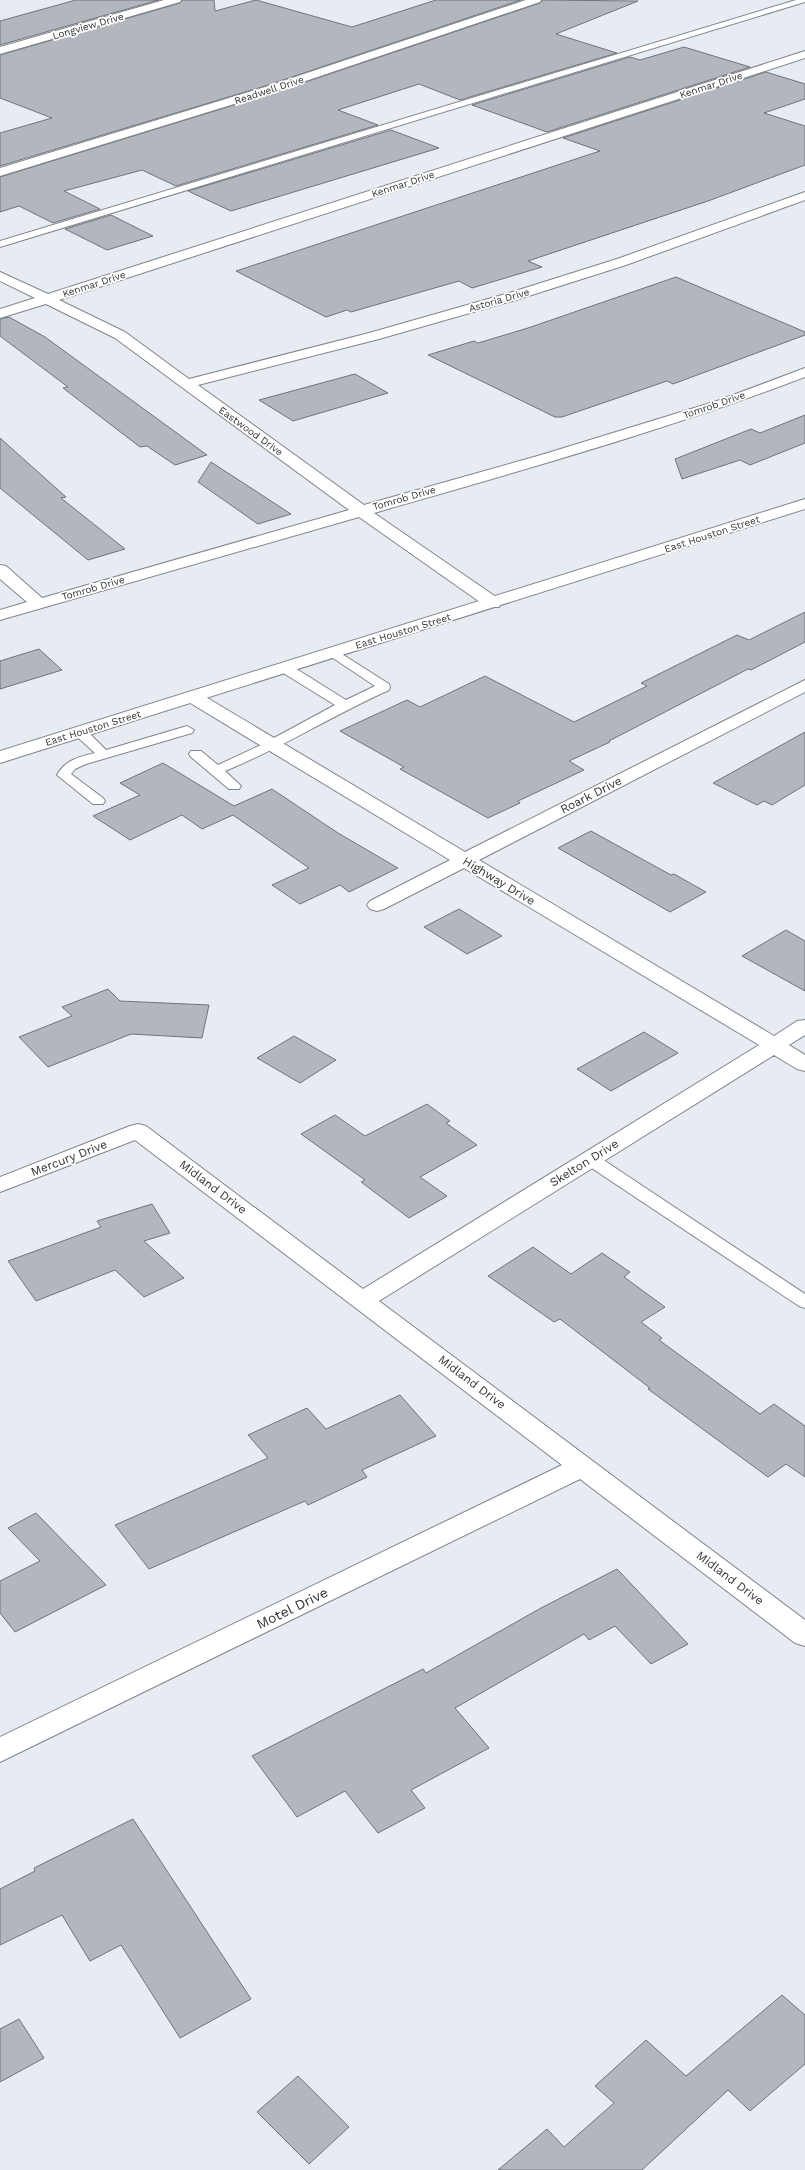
<svg xmlns="http://www.w3.org/2000/svg" width="805" height="2170" font-family="'Work Sans',sans-serif">
	<style>
		.building { fill: #b1b7bd; stroke: #6f747a }
		.lines { fill: none; stroke-linecap: round; stroke-linejoin: round }
		.service-casing { stroke: #80858b; stroke-width: 2 }
		.minor-casing { stroke: #80858b; stroke-width: 2 }
		.secondary-casing { stroke: #80858b; stroke-width: 2 }
		.service { fill: #fff; fill-rule: evenodd }
		.minor { fill: #fff; fill-rule: evenodd }
		.secondary { fill: #fff; fill-rule: evenodd }
		.labels { text-anchor: middle; dominant-baseline: central; stroke-width: 3.5; stroke-linejoin: round; paint-order: stroke }
		.far-street-label { font-size: 10px; fill: #303235; stroke: #fff }
		.street-label { font-size: 12px; fill: #303235; stroke: #fff }
		.near-street-label { font-size: 14px; fill: #303235; stroke: #fff }
	</style>
	<rect width="100%" height="100%" fill="#e6ecf2"/>
	<path class="building" d="M 76,0 L 159,0 L 0,45 L 0,21 Z
		M 182,0 L 214,0 L 215,11 L 256,0 L 352,27 L 436,0 L 521,0 L 265,86 L 0,166 L 0,133 L 52,118 L 0,98 L 0,55 L 180,3 Z
		M 542,0 L 638,1 L 556,34 L 617,53 L 460,100 L 419,84 L 338,110 L 378,125 L 176,186 L 142,170 L 64,191 L 100,209 L 53,223 L 19,206 L 0,212 L 0,177 L 273,93 L 540,3 Z
		M 684,47 L 750,67 L 547,132 L 472,105 L 630,57 L 640,60 Z
		M 766,72 L 805,84 L 805,99 L 764,113 L 805,126 L 805,165 L 708,201 L 528,261 L 542,267 L 472,288 L 459,281 L 351,312 L 347,310 L 326,317 L 236,271 L 600,151 L 563,138 Z
		M 391,130 L 439,148 L 231,211 L 188,191 Z
		M 111,215 L 153,236 L 107,250 L 65,229 Z
		M 676,277 L 805,332 L 805,335 L 673,384 L 667,381 L 562,417 L 555,417 L 428,355 L 474,341 L 478,343 L 528,328 Z
		M 9,317 L 45,337 L 207,455 L 175,465 L 147,446 L 140,447 L 63,388 L 68,387 L 0,336 L 0,319 Z
		M 355,374 L 388,393 L 293,421 L 259,400 Z
		M 805,415 L 805,443 L 750,465 L 740,460 L 682,479 L 675,459 L 751,429 L 760,433 Z
		M 0,438 L 66,497 L 61,498 L 125,549 L 88,560 L 0,488 Z
		M 211,462 L 291,514 L 258,524 L 198,482 Z
		M 805,612 L 805,642 L 751,670 L 748,669 L 609,741 L 610,742 L 569,761 L 584,770 L 518,801 L 520,803 L 488,818 L 400,769 L 404,767 L 340,731 L 407,700 L 420,707 L 485,676 L 574,722 L 647,686 L 641,683 L 737,635 L 749,640 Z
		M 39,649 L 62,670 L 0,689 L 0,661 Z
		M 805,732 L 805,785 L 772,805 L 764,801 L 757,805 L 713,783 Z
		M 163,763 L 234,806 L 272,789 L 338,833 L 398,868 L 349,892 L 340,885 L 300,904 L 272,885 L 309,868 L 233,815 L 202,829 L 182,815 L 130,840 L 93,816 L 140,795 L 120,783 Z
		M 591,831 L 671,875 L 674,874 L 706,892 L 670,912 L 558,848 Z
		M 459,909 L 502,936 L 467,954 L 424,927 Z
		M 786,930 L 805,941 L 805,991 L 742,956 Z
		M 108,989 L 120,1001 L 209,1005 L 202,1038 L 131,1034 L 48,1067 L 19,1037 L 72,1016 L 62,1007 Z
		M 644,1032 L 678,1053 L 611,1091 L 577,1069 Z
		M 294,1036 L 336,1060 L 300,1083 L 257,1058 Z
		M 427,1104 L 450,1121 L 446,1123 L 477,1145 L 420,1177 L 447,1196 L 409,1218 L 361,1182 L 365,1180 L 301,1134 L 335,1115 L 365,1136 Z
		M 152,1204 L 170,1233 L 144,1241 L 184,1278 L 144,1297 L 115,1270 L 36,1301 L 8,1261 L 101,1227 L 97,1221 Z
		M 533,1247 L 571,1274 L 602,1253 L 630,1272 L 624,1277 L 665,1307 L 641,1322 L 662,1338 L 659,1340 L 760,1414 L 774,1404 L 805,1426 L 805,1477 L 786,1464 L 768,1477 L 648,1389 L 650,1388 L 560,1319 L 554,1322 L 488,1276 Z
		M 400,1395 L 436,1436 L 362,1470 L 367,1477 L 308,1505 L 305,1501 L 149,1569 L 115,1525 L 268,1458 L 248,1435 L 307,1408 L 326,1429 Z
		M 36,1513 L 106,1585 L 15,1632 L 0,1613 L 0,1581 L 40,1561 L 8,1528 Z
		M 617,1569 L 688,1644 L 651,1664 L 615,1626 L 589,1640 L 584,1634 L 455,1708 L 489,1748 L 411,1790 L 425,1808 L 378,1833 L 345,1791 L 297,1817 L 252,1756 L 423,1669 L 426,1673 L 541,1608 Z
		M 133,1819 L 251,1999 L 180,2038 L 121,1945 L 90,1961 L 62,1915 L 0,1945 L 0,1889 L 35,1871 L 34,1868 Z
		M 782,1995 L 805,2015 L 805,2064 L 750,2111 L 728,2090 L 642,2170 L 498,2170 L 547,2129 L 564,2147 L 614,2103 L 595,2086 L 646,2040 L 686,2076 Z
		M 19,2019 L 44,2058 L 0,2082 L 0,2029 Z
		M 298,2076 L 349,2127 L 309,2164 L 257,2112 Z"/>
	<g class="lines">
		<g class="service-casing">
			<path id="service" d="M 796,0 L 805,0 L 805,2 L 0,247 L 0,241 Z
				M 334,649 L 389,684 L 390,687 L 389,690 C 333,715 282,748 225,771 L 241,786 L 239,789 L 229,789 L 191,757 L 189,754 L 191,751 L 201,751 L 218,765 L 261,745 L 335,705 L 280,671 L 279,668 L 280,665 L 290,665 L 346,700 L 375,686 L 330,656 L 328,653 Z
				M 187,726 L 194,730 L 192,733 L 86,764 L 75,769 L 71,774 L 103,798 L 105,801 L 103,804 L 93,804 L 57,775 C 65,760 79,757 95,753 L 75,735 L 73,732 L 75,729 L 85,729 L 106,750 Z
				M 590,1154 L 596,1155 L 805,1294 L 805,1308 L 799,1306 L 584,1163 L 582,1159 L 584,1155 Z"/>
		</g>
		<g class="minor-casing">
			<path id="minor" d="M 164,0 L 181,0 L 180,2 L 0,54 L 0,47 Z
				M 526,0 L 541,0 L 540,2 L 273,92 L 0,176 L 0,168 L 265,87 Z
				M 805,51 L 805,58 L 59,300 L 125,332 L 189,379 L 369,333 L 509,293 L 617,259 L 805,192 L 805,200 L 626,265 L 519,299 L 379,339 L 198,385 L 364,505 L 541,455 L 717,401 L 805,368 L 805,377 C 664,431 519,471 374,513 L 499,599 L 501,603 L 499,607 L 487,607 L 359,517 L 0,620 L 0,610 L 27,602 L 0,579 L 0,565 L 6,566 L 42,598 L 349,510 L 115,338 L 46,304 L 0,318 L 0,309 L 35,298 L 0,281 L 0,272 L 48,294 Z
				M 805,680 L 805,692 L 479,860 L 774,1036 L 797,1021 L 805,1020 L 805,1035 L 789,1045 L 805,1055 L 805,1071 L 797,1069 L 774,1055 L 379,1301 L 805,1620 L 805,1646 L 795,1643 L 580,1479 L 0,1762 L 0,1737 L 562,1465 L 135,1140 L 0,1192 L 0,1177 L 130,1126 L 138,1124 L 146,1126 L 363,1289 L 759,1045 L 464,868 L 384,909 L 377,911 L 370,909 L 367,905 L 370,901 L 450,860 L 187,701 L 184,697 L 187,693 L 193,692 L 199,693 L 465,852 Z"/>
		</g>
		<g class="secondary-casing">
			<path id="secondary" d="M 805,499 L 805,509 L 0,763 L 0,751 Z"/>
		</g>
		<use href="#service" class="service"/>
		<use href="#minor" class="minor"/>
		<use href="#secondary" class="secondary"/>
	</g>
	<g class="labels">
		<g class="far-street-label">
			<text transform="translate(88 26) rotate(-16)">Longview Drive</text>
			<text transform="translate(711 85) rotate(-18)">Kenmar Drive</text>
			<text transform="translate(269 90) rotate(-18)">Readwell Drive</text>
			<text transform="translate(403 184) rotate(-18)">Kenmar Drive</text>
			<text transform="translate(94 284) rotate(-18)">Kenmar Drive</text>
			<text transform="translate(499 300) rotate(-16)">Astoria Drive</text>
			<text transform="translate(714 405) rotate(-19)">Tomrob Drive</text>
			<text transform="translate(251 431) rotate(36)">Eastwood Drive</text>
			<text transform="translate(404 498) rotate(-16)">Tomrob Drive</text>
			<text transform="translate(712 534) rotate(-18)">East Houston Street</text>
			<text transform="translate(93 588) rotate(-16)">Tomrob Drive</text>
			<text transform="translate(403 631) rotate(-17)">East Houston Street</text>
			<text transform="translate(93 728) rotate(-17)">East Houston Street</text>
		</g>
		<g class="street-label">
			<text transform="translate(591 795) rotate(-27)">Roark Drive</text>
			<text transform="translate(499 881) rotate(31)">Highway Drive</text>
			<text transform="translate(69 1158) rotate(-21)">Mercury Drive</text>
			<text transform="translate(584 1163) rotate(-32)">Skelton Drive</text>
			<text transform="translate(213 1187) rotate(37)">Midland Drive</text>
			<text transform="translate(472 1382) rotate(37)">Midland Drive</text>
			<text transform="translate(730 1578) rotate(37)">Midland Drive</text>
		</g>
		<g class="near-street-label">
			<text transform="translate(292 1608) rotate(-26)">Motel Drive</text>
		</g>
	</g>
</svg>
